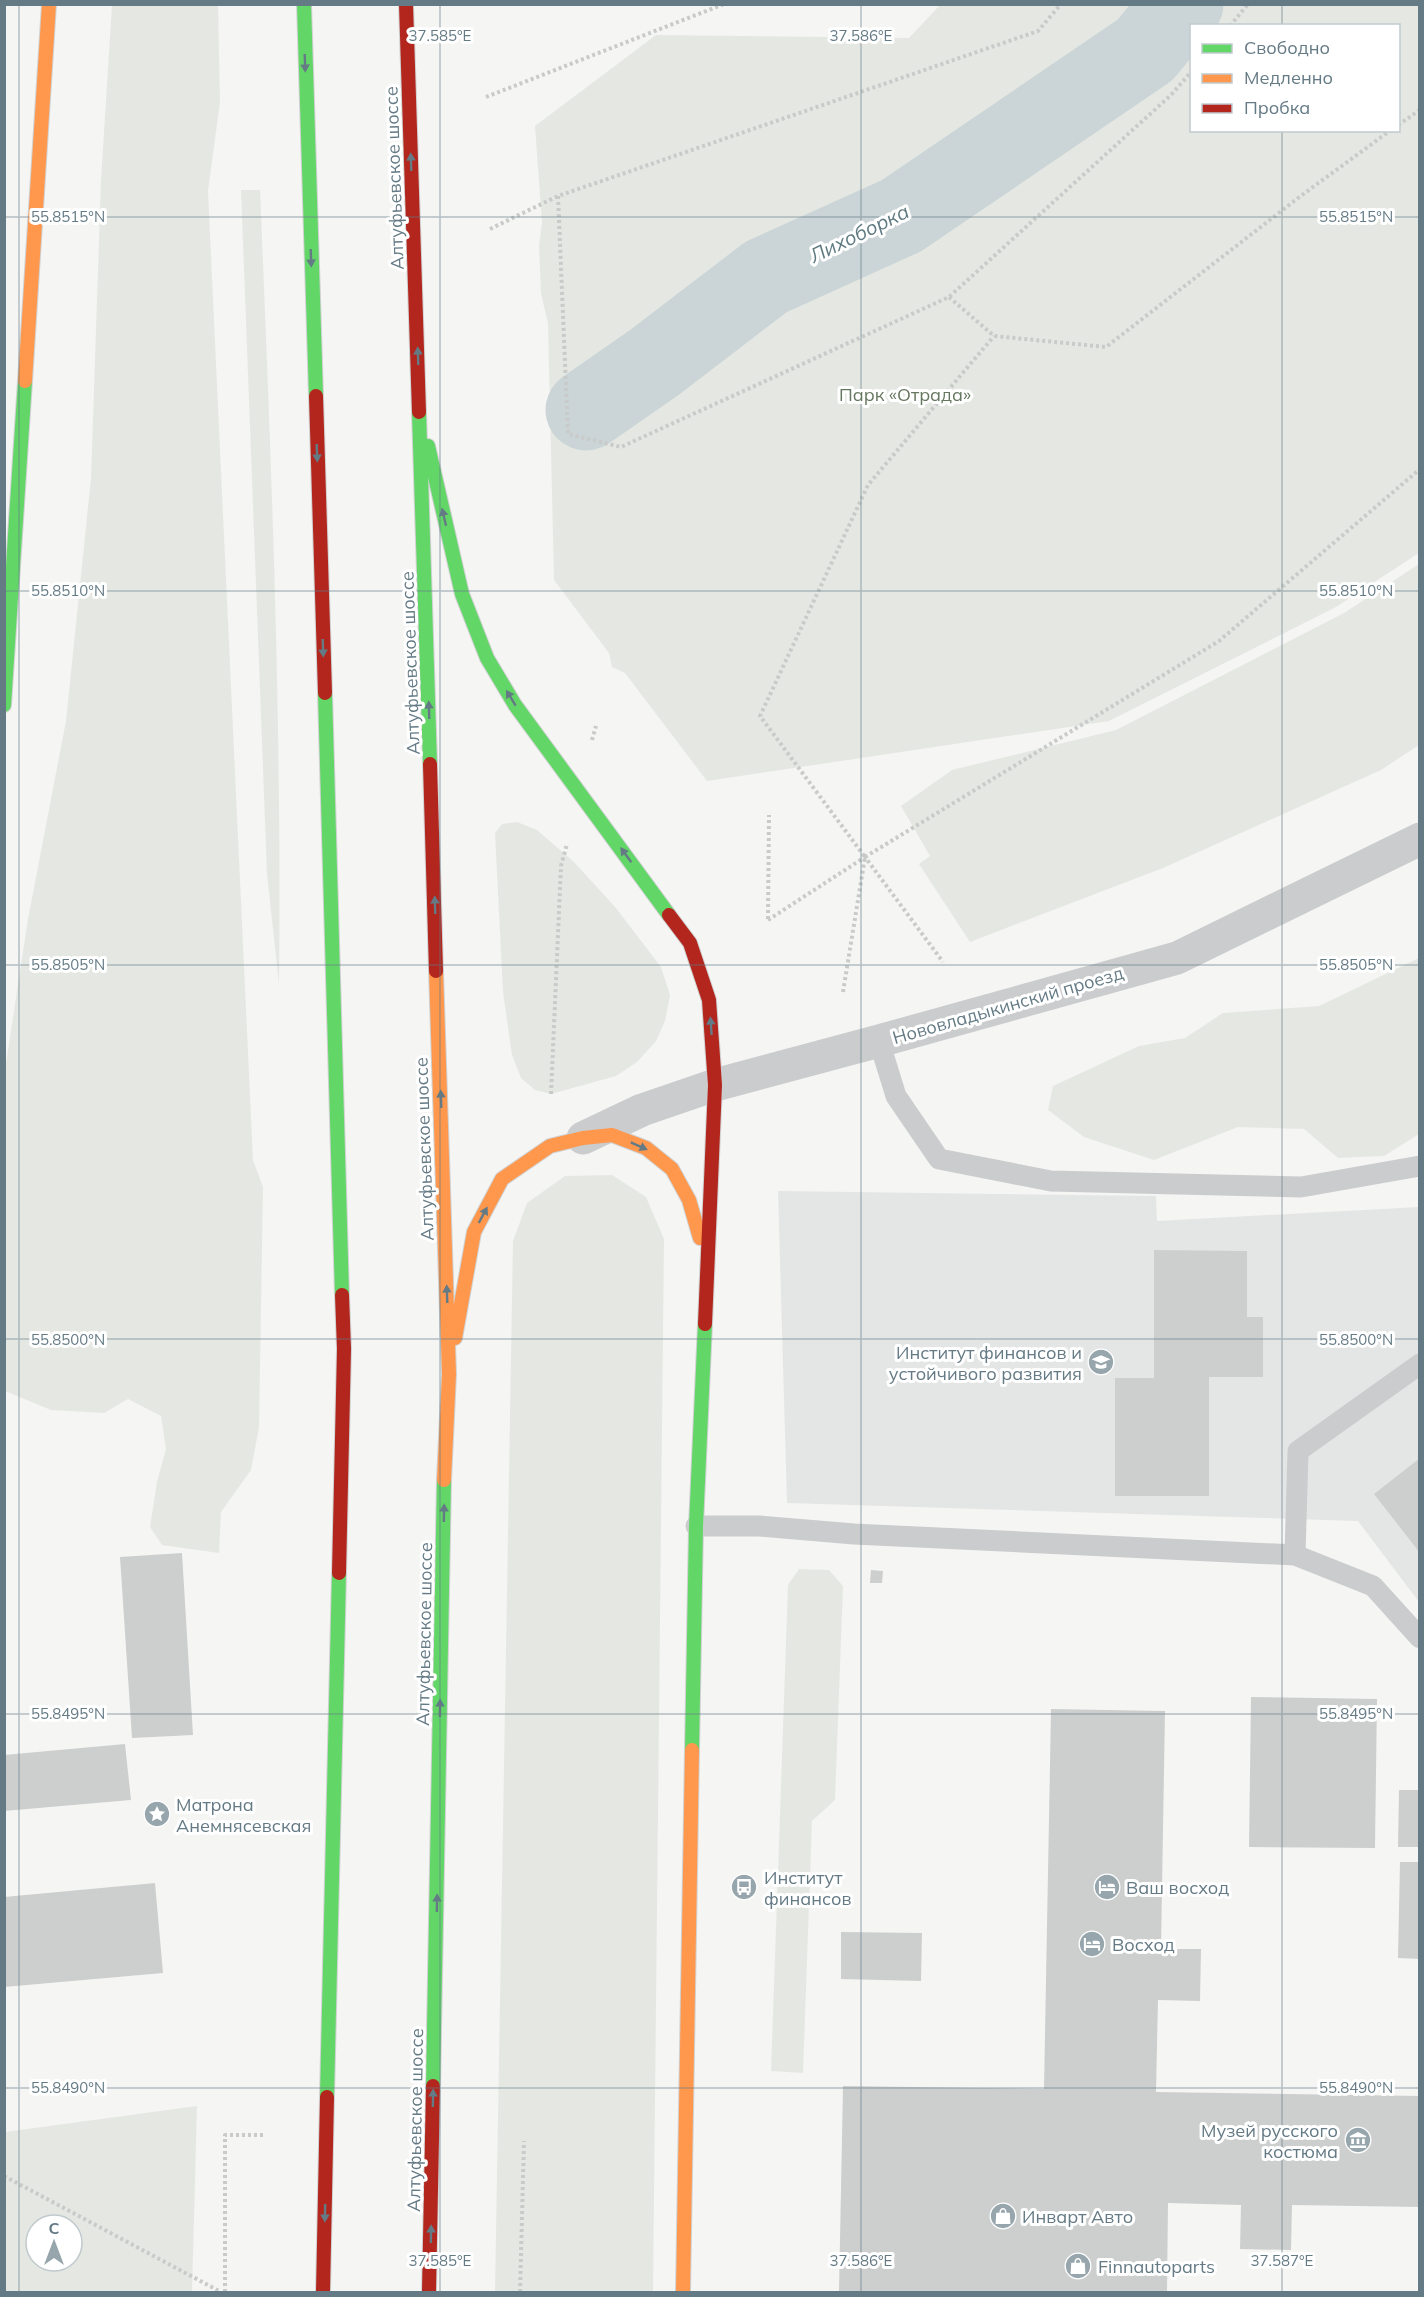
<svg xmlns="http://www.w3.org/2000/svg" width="1424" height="2297" font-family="Mulish,sans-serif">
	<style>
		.built { fill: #e4e6e5 }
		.green { fill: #e5e8e2; fill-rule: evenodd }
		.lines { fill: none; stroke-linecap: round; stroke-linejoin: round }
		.river { stroke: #cbd5d7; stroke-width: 81 }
		.building { fill: #cdcfcf }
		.fast-casing { stroke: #d0d2d2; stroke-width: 16 }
		.slow-casing { stroke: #d0d2d2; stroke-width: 16 }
		.jam-casing { stroke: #d0d2d2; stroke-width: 16 }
		.path { stroke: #c9caca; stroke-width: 4; stroke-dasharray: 3 3; stroke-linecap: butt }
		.lane { stroke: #cbcccd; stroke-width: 21 }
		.street { stroke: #cbcccd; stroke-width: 33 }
		.fast { stroke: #63d668; stroke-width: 14 }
		.slow { stroke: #ff974d; stroke-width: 14 }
		.jam { stroke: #b3261e; stroke-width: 14 }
		.oneway { fill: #647a85 }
		.ticks { fill: none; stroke: #647a85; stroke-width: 1.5; stroke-opacity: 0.45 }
		.labels { text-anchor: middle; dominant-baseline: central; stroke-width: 6; stroke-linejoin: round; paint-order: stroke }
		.street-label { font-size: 18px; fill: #647a85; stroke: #fff }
		.park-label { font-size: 18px; fill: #66775f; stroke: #fff }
		.poi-label { font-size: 18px; fill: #647a85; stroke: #fff; text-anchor: start }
		.water-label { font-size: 20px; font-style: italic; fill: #607b81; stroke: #fff }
		.ticks-label { font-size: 15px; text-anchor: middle; fill: #647a85; stroke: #fff; stroke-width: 6; stroke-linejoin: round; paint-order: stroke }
	</style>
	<rect width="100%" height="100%" fill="#f5f5f4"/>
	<path class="built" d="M 778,1191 L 1156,1196 L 1157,1221 L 1419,1207 L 1419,1602 L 1358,1521 L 787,1503 Z"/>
	<path class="green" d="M 112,5 L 218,5 L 220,102 L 208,191 L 253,1160 L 263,1187 L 259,1427 L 251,1470 L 221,1512 L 219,1553 L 162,1545 L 150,1527 L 157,1482 L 166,1449 L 161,1416 L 128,1399 L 104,1413 L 51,1410 L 5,1391 L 5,1070 L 28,919 L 66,721 L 91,478 L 101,180 Z
		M 940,5 L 1419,5 L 1419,553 L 1336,607 L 1109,721 L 707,781 L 625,673 L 612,667 L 609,653 L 554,580 L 548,323 L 541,294 L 539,246 L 542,223 L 535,126 L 656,35 L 909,38 ZM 1192,26 L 1398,26 L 1398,130 L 1192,130 Z
		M 241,190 L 260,190 C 271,455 282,719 279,984 L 267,874 Z
		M 1419,564 L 1419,745 L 1381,770 L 1163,868 L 970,942 L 919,864 L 930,856 L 901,806 L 952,770 L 1116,730 L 1344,613 Z
		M 517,822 L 537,830 L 574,862 L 616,908 L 661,967 L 670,995 L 665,1021 L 656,1041 L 637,1062 L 616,1076 L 551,1094 L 535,1090 L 521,1078 L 512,1055 L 503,992 L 495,833 L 502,824 Z
		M 1419,958 L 1419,1134 L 1384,1156 L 1338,1158 L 1304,1129 L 1238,1127 L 1154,1160 L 1084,1137 L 1048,1110 L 1053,1086 L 1139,1046 L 1185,1038 L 1223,1013 L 1319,1006 Z
		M 612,1175 L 646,1197 L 664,1239 L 653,2292 L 495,2292 L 513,1241 L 527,1203 L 565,1176 Z
		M 799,1569 L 829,1570 L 843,1586 L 835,1800 L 812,1821 L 803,2073 L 771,2071 L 788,1585 Z
		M 197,2106 L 192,2292 L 5,2292 L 5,2132 ZM 36,2225 L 72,2225 L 72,2261 L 36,2261 Z"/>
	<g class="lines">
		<path class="river" d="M 586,410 L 655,362 L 766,277 L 901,216 L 1145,50 L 1183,4"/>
	</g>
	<path class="building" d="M 1154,1250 L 1247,1251 L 1247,1317 L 1263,1317 L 1263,1377 L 1209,1377 L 1209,1496 L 1115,1496 L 1115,1378 L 1154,1378 Z
		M 1420,1458 L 1420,1553 L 1374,1494 Z
		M 182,1553 L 193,1735 L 132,1738 L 120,1557 Z
		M 871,1570 L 883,1571 L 882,1583 L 870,1583 Z
		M 1251,1697 L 1377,1699 L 1375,1848 L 1249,1847 Z
		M 1051,1709 L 1165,1711 L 1161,1949 L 1201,1949 L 1200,2001 L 1158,2000 L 1156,2092 L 1420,2096 L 1420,2207 L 1292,2205 L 1291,2250 L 1240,2249 L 1241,2205 L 1168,2203 L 1167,2292 L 839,2292 L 843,2086 L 1044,2089 Z
		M 125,1744 L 131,1800 L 4,1811 L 4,1755 Z
		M 1399,1790 L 1420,1790 L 1420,1847 L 1398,1847 Z
		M 1400,1862 L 1420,1862 L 1420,1959 L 1398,1958 Z
		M 155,1883 L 163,1973 L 4,1987 L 4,1897 Z
		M 841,1932 L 922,1933 L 921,1981 L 841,1979 Z"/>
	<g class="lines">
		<g class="fast-casing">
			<path id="fast" d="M 304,4 L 316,396
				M 419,412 L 430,764
				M 428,446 L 462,594 L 487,658 L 515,705 L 669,915
				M 325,693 L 342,1295
				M 4,705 L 25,381
				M 692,1750 L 696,1526 L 705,1324
				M 433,2086 L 444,1480
				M 327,2097 L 339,1573"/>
		</g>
		<g class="slow-casing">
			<path id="slow" d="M 25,381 L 49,4
				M 436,971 L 449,1374 L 444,1480
				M 455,1338 L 474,1232 L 502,1179 L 550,1146 L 583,1138 L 612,1135 L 646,1148 L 672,1169 L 689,1200 L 700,1238
				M 683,2292 L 692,1750"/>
		</g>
		<g class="jam-casing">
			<path id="jam" d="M 406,4 L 419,412
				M 316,396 L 325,693
				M 430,764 L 436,971
				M 669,915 L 690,943 L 709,1000 L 715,1085 L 705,1324
				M 339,1573 L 344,1349 L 342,1295
				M 323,2292 L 327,2097
				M 429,2292 L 433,2086"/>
		</g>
		<path class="path" d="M 1230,26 L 1248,4
			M 486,97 L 724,4
			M 1398,125 L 1420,110
			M 558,196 L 568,434 L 621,447 L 949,297 L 1171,95 L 1192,71
			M 490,229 L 558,196 L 1038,31 L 1061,4
			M 949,297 L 994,336 L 1106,347 L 1302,195 L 1391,130
			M 592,740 L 596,726
			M 865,857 L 1219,641 L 1420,469
			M 768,919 L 769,815
			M 768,920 L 865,857 L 943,962
			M 843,992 L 865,857 L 760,716 L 868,485 L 994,336
			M 551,1094 L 561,866 L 567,844
			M 4,2176 L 221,2292
			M 225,2292 L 225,2135 L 266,2135
			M 520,2292 L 524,2141"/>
		<path class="lane" d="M 879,1041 L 896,1096 L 939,1159 L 1051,1181 L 1301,1187 L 1420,1166
			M 696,1526 L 760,1526 L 854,1534 L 1295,1555 L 1373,1586 L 1420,1638
			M 1295,1555 L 1298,1451 L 1420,1364"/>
		<path class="street" d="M 583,1138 L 642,1110 L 715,1085 L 879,1041 L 1177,958 L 1420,839"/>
		<use href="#fast" class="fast"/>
		<use href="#slow" class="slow"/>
		<use href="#jam" class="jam"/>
	</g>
	<defs><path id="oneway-solid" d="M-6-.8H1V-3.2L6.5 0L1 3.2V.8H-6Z" transform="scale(1.5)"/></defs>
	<g class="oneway">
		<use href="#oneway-solid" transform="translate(305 63) rotate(88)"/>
		<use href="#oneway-solid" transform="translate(411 162) rotate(-92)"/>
		<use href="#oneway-solid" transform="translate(311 258) rotate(88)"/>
		<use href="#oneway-solid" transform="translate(418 356) rotate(-92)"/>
		<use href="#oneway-solid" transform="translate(317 453) rotate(88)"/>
		<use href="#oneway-solid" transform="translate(444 517) rotate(-103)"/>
		<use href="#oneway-solid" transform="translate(323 648) rotate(88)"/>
		<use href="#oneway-solid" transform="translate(511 698) rotate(-121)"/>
		<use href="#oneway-solid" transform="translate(429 710) rotate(-92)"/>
		<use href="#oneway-solid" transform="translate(626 855) rotate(-126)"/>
		<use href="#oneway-solid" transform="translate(435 905) rotate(-92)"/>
		<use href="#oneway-solid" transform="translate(711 1026) rotate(-94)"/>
		<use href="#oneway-solid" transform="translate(441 1099) rotate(-92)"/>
		<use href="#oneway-solid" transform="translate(639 1146) rotate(24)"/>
		<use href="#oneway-solid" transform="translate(483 1215) rotate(-62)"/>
		<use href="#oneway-solid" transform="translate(447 1294) rotate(-92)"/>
		<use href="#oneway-solid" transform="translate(444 1513) rotate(-89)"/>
		<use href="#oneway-solid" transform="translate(440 1708) rotate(-89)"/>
		<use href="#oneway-solid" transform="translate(437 1903) rotate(-89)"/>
		<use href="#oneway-solid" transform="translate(433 2098) rotate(-89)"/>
		<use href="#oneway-solid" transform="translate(325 2213) rotate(91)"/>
		<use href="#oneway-solid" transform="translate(431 2234) rotate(-89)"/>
	</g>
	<path class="ticks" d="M 19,4 L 19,2292M 440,4 L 440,2292M 861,4 L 861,2292M 1282,4 L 1282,26M 1282,130 L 1282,2292M 4,217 L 1420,217M 4,591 L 1420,591M 4,965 L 1420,965M 4,1339 L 1420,1339M 4,1714 L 1420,1714M 4,2088 L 1420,2088"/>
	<defs>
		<g id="university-disc" transform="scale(1.35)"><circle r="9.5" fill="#97a5ac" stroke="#fff"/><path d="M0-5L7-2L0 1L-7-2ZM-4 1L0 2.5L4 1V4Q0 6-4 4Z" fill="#fff"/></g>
		<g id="sight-disc" transform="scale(1.35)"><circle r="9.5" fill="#97a5ac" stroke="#fff"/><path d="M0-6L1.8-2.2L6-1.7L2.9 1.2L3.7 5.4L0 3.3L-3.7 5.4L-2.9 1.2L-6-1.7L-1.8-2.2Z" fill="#fff"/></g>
		<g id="bus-disc" transform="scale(1.35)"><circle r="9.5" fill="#97a5ac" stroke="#fff"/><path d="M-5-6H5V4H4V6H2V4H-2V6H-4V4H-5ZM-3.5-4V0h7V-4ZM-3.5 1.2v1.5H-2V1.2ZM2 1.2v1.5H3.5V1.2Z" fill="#fff"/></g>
		<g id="hotel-disc" transform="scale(1.35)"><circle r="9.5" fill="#97a5ac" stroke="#fff"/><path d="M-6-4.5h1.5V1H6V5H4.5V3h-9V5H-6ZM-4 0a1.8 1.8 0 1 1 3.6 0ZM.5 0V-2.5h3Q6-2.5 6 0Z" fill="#fff"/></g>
		<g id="museum-disc" transform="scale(1.35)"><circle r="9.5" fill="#97a5ac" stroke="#fff"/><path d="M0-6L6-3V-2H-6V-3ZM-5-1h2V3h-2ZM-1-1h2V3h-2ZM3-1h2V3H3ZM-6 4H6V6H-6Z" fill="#fff"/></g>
		<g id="shop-disc" transform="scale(1.35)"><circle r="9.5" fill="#97a5ac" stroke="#fff"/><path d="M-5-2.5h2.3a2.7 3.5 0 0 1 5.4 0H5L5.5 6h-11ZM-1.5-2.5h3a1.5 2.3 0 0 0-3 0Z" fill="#fff"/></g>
	</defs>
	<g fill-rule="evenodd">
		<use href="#university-disc" x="1101" y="1362"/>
		<use href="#sight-disc" x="157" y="1814"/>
		<use href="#bus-disc" x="744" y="1887"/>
		<use href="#hotel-disc" x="1107" y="1887"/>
		<use href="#hotel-disc" x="1092" y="1944"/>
		<use href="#museum-disc" x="1358" y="2140"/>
		<use href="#shop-disc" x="1003" y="2216"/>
		<use href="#shop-disc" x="1078" y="2266"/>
	</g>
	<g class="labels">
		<g class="street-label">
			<text transform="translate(394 178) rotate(-92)">Алтуфьевское шоссе</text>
			<text transform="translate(410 663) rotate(-92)">Алтуфьевское шоссе</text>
			<text transform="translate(1008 1005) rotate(-16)">Нововладыкинский проезд</text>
			<text transform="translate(424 1149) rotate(-92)">Алтуфьевское шоссе</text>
			<text transform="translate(424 1634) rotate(-89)">Алтуфьевское шоссе</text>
			<text transform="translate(415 2120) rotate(-89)">Алтуфьевское шоссе</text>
		</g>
		<g class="park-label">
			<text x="905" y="394">Парк «Отрада»</text>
		</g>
		<g class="poi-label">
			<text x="1082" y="1352" text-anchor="end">Институт финансов и<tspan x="1082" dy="21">устойчивого развития</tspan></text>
			<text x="176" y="1804">Матрона<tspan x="176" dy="21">Анемнясевская</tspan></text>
			<text x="764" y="1877">Институт<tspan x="764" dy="21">финансов</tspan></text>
			<text x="1126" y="1887">Ваш восход</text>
			<text x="1112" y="1944">Восход</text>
			<text x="1338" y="2130" text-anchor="end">Музей русского<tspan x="1338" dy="21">костюма</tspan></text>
			<text x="1022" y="2216">Инварт Авто</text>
			<text x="1098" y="2266">Finnautoparts</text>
		</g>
		<g class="water-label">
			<text transform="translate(859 233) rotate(-26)">Лихоборка</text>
		</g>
	</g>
	<g class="ticks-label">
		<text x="440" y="41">37.585°E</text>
		<text x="861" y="41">37.586°E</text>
		<text x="68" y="222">55.8515°N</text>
		<text x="1356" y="222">55.8515°N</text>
		<text x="68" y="596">55.8510°N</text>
		<text x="1356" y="596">55.8510°N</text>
		<text x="68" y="970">55.8505°N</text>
		<text x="1356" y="970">55.8505°N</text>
		<text x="68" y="1345">55.8500°N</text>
		<text x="1356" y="1345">55.8500°N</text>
		<text x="68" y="1719">55.8495°N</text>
		<text x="1356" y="1719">55.8495°N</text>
		<text x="68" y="2093">55.8490°N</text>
		<text x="1356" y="2093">55.8490°N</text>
		<text x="440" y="2266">37.585°E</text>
		<text x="861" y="2266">37.586°E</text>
		<text x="1282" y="2266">37.587°E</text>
	</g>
	<rect width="1424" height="2297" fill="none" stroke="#647a85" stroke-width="12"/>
	<rect x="1190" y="24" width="210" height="108" fill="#ffffff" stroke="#c1cace" stroke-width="1.5"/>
	<rect x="1202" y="44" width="30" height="9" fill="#63d668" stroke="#c1cace" stroke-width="1.5"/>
	<text x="1244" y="54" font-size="18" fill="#647a85">Свободно</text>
	<rect x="1202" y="74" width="30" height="9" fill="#ff974d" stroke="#c1cace" stroke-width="1.5"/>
	<text x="1244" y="84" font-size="18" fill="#647a85">Медленно</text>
	<rect x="1202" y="104" width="30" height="9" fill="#b3261e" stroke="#c1cace" stroke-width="1.5"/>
	<text x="1244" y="114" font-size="18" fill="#647a85">Пробка</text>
	<g transform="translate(54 2243)"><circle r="28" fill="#ffffff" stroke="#c1cace" stroke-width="1.5"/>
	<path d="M0-4.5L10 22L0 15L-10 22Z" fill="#97a5ac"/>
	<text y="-9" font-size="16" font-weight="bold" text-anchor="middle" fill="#647a85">С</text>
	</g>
</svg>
